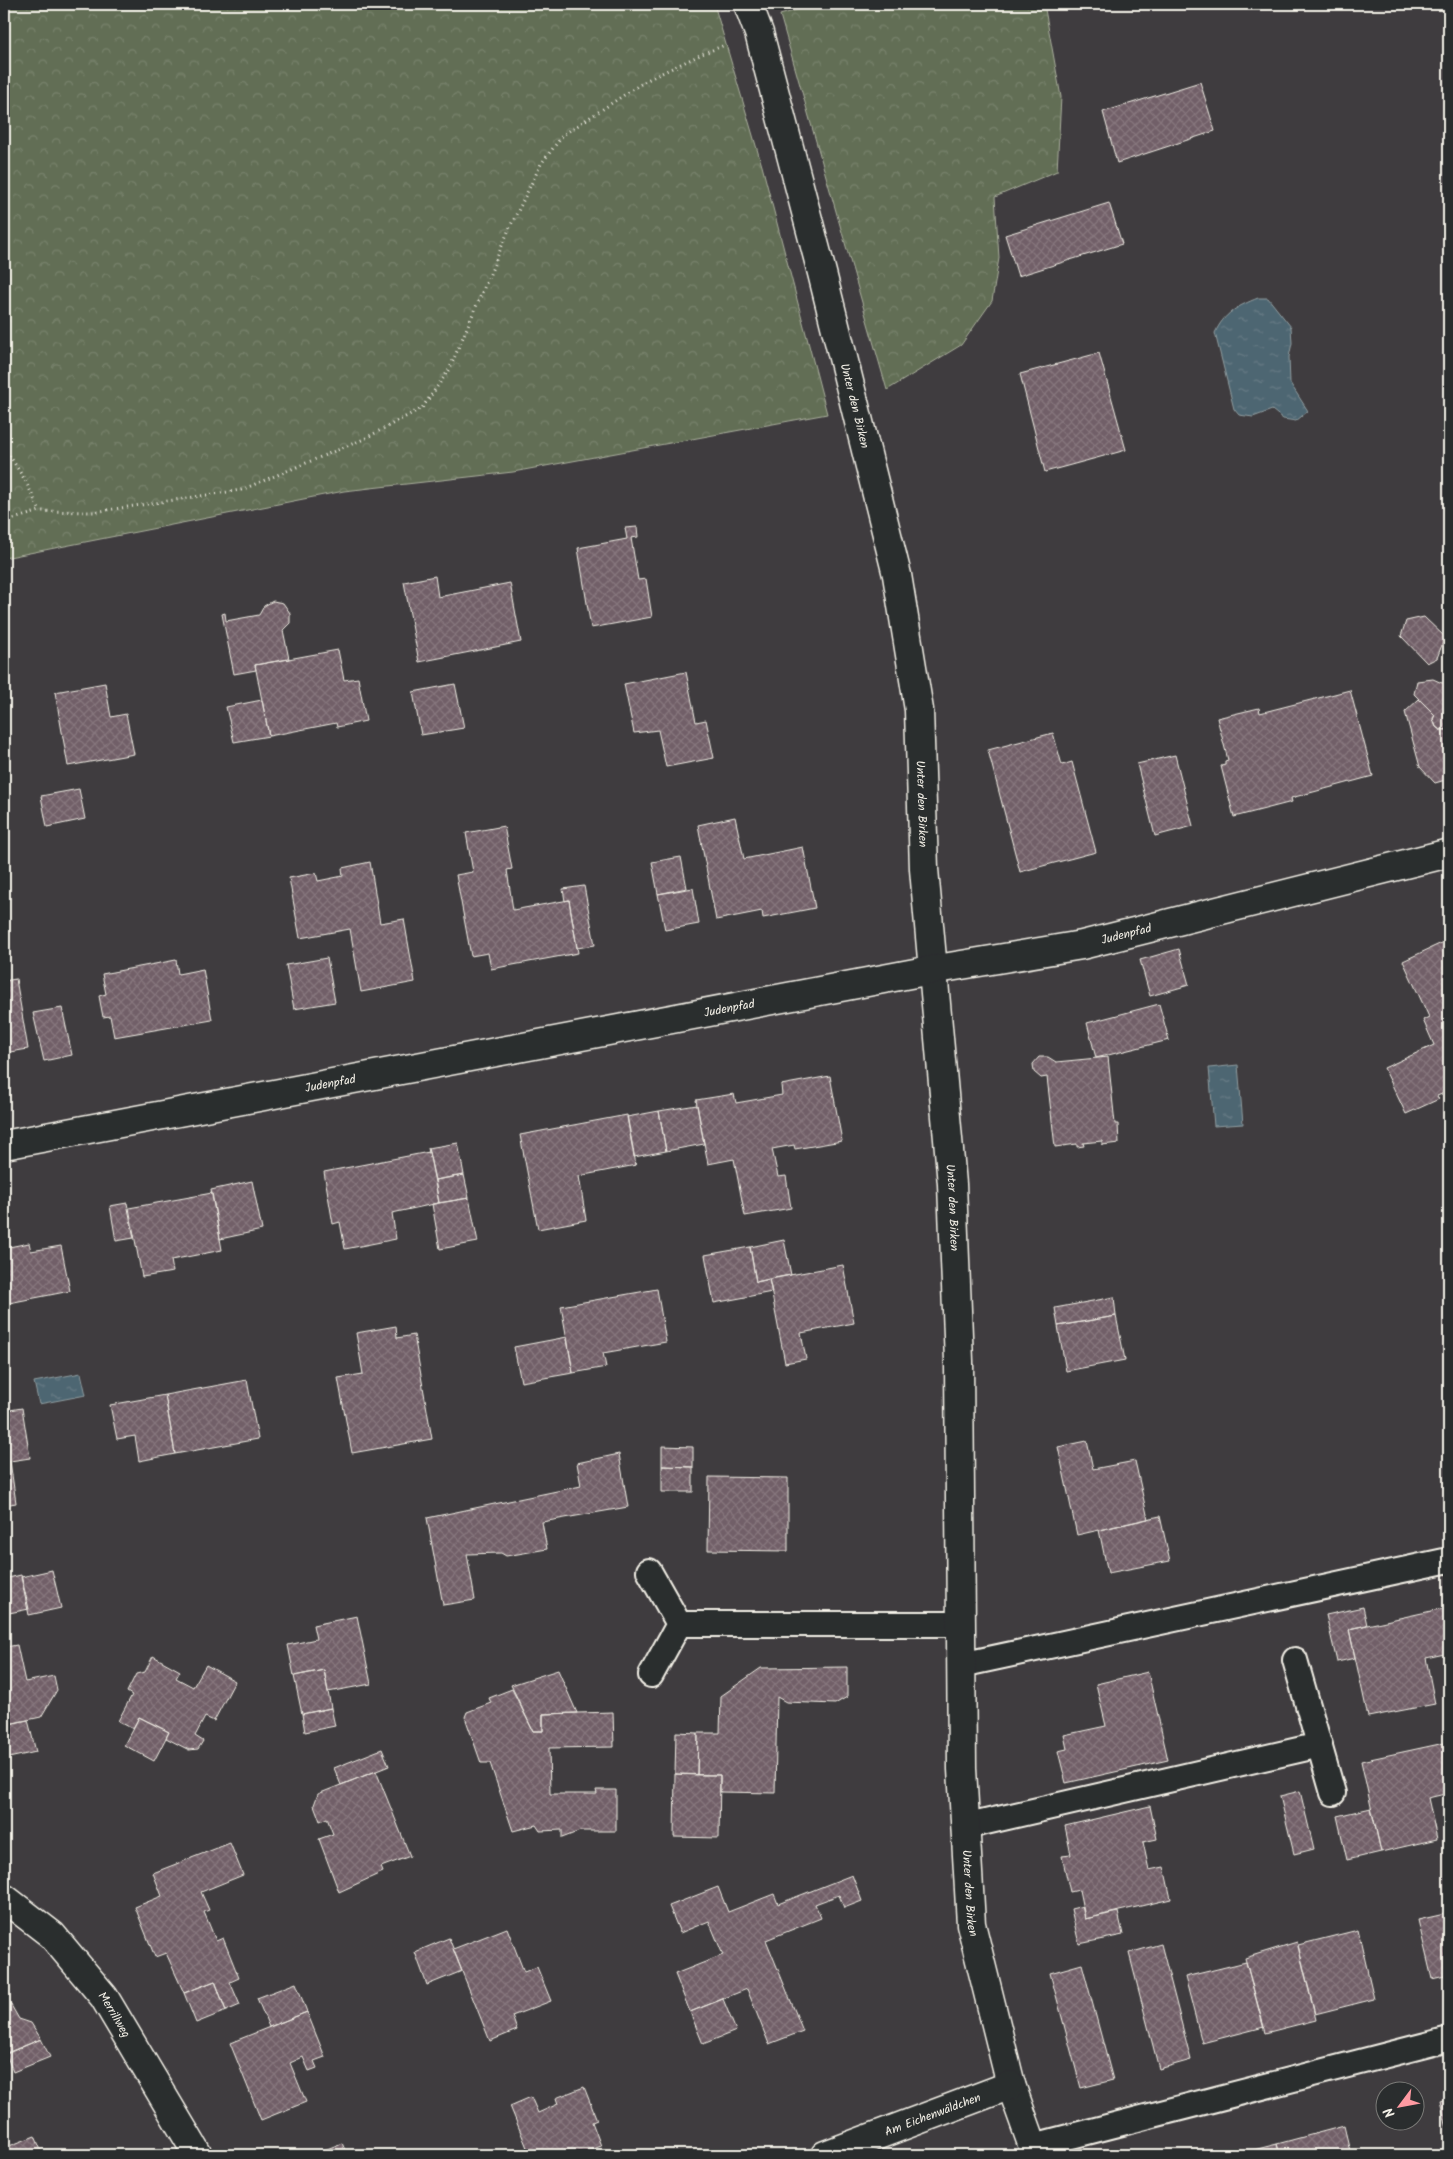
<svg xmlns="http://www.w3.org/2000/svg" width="1453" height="2159" font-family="Kalam,sans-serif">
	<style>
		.forest { fill: url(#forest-crowns); stroke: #abb09e }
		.water { fill: url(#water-ripples); stroke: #909ea1 }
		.building { fill: url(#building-cross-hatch); stroke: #f4f1e8 }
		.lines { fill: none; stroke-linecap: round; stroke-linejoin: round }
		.lane-casing { stroke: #f4f1e8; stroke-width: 28 }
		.street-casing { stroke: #f4f1e8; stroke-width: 31 }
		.path { stroke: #f4f1e8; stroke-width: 3; stroke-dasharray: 1 4; stroke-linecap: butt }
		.lane { stroke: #2a2d2e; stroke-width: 24 }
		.street { stroke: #2a2d2e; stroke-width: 28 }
		.labels { text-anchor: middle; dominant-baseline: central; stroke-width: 5; stroke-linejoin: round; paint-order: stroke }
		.street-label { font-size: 12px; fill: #f4f1e8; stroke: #2a2d2e }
	</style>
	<defs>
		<pattern id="forest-crowns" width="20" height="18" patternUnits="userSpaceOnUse" patternTransform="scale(1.25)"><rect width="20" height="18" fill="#626e55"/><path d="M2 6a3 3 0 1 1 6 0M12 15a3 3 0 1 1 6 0" fill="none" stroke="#79836d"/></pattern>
		<pattern id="water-ripples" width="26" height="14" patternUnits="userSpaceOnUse" patternTransform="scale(1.25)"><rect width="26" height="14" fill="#4e6672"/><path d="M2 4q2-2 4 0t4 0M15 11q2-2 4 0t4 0" fill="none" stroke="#687c86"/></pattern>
		<pattern id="building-cross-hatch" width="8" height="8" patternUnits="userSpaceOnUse" patternTransform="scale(1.25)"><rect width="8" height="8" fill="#715f67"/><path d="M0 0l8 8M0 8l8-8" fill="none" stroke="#86767d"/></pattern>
	</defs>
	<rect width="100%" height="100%" fill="#3f3c3f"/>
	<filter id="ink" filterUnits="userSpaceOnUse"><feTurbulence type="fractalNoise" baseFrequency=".02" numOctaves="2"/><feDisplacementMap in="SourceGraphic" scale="10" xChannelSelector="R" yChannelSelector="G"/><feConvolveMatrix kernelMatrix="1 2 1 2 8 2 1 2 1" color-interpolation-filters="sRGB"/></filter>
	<g filter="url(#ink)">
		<path class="forest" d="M 4,4 L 714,4 L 762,166 L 827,414 L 513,472 L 344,491 L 4,558 Z
			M 816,4 L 1044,4 L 1061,97 L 1057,171 L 995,197 L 999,258 L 992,301 L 961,345 L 887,390 L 780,15 Z"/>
		<path class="water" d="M 1258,298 L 1268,298 L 1291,327 L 1292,343 L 1289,357 L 1290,383 L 1308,411 L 1296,421 L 1283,419 L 1272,410 L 1253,417 L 1239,415 L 1234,409 L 1215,333 C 1224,313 1238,306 1258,298 Z
			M 1238,1065 L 1243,1124 L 1214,1126 L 1209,1068 Z
			M 81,1373 L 86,1395 L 39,1404 L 34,1382 Z"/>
		<path class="building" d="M 1200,82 L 1215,131 L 1117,163 L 1103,112 Z
			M 1109,203 L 1122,244 L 1018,276 L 1005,235 Z
			M 1099,353 L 1126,450 L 1045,472 L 1020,374 Z
			M 637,527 L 638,537 L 631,538 L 638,580 L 646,579 L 652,617 L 591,628 L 578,548 L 627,539 L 625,528 Z
			M 435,576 L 438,597 L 510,583 L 521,642 L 419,662 L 404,582 Z
			M 273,601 L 283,603 L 290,613 L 290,623 L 283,630 L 289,659 L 255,665 L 256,670 L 234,674 L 222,614 L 225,613 L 226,621 L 259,615 L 264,606 Z
			M 1424,617 L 1445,637 L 1437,658 L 1427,663 L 1401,636 L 1406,621 Z
			M 338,650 L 344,680 L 358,678 L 366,721 L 337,727 L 336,723 L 269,736 L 255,665 Z
			M 686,672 L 696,722 L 706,720 L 714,758 L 666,767 L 658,730 L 634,733 L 624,684 Z
			M 1433,679 L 1442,683 L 1449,682 L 1448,729 L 1440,730 L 1436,727 L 1433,719 L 1435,715 L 1414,694 L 1417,681 Z
			M 105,683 L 111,717 L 126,714 L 134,754 L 68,766 L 55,692 Z
			M 455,684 L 464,728 L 421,735 L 413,692 Z
			M 1350,690 L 1373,776 L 1291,798 L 1292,802 L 1234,817 L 1221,766 L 1225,765 L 1225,761 L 1228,760 L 1217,718 L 1259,708 L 1260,713 Z
			M 1419,699 L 1435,715 L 1433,719 L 1436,727 L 1440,730 L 1449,730 L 1449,779 L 1435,783 L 1420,767 L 1405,712 Z
			M 262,700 L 269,736 L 234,742 L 226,707 Z
			M 1053,733 L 1062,765 L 1072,762 L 1096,852 L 1020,872 L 988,750 Z
			M 1175,755 L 1193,826 L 1155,836 L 1137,764 Z
			M 79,789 L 85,819 L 47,827 L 41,796 Z
			M 735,817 L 744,859 L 803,847 L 815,908 L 763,918 L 762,911 L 716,920 L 698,825 Z
			M 504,826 L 512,869 L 507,870 L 513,910 L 569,900 L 578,953 L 491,969 L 488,953 L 471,956 L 456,875 L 473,872 L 466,833 Z
			M 681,857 L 687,888 L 658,894 L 652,862 Z
			M 370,862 L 380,923 L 404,919 L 415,982 L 361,992 L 350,929 L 300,938 L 289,878 L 316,873 L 318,881 L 343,876 L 342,868 Z
			M 584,886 L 595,945 L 577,948 L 569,900 L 565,901 L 563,889 Z
			M 693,888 L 699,924 L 665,930 L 658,894 Z
			M 1446,941 L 1449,945 L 1449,1091 L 1437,1096 L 1439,1099 L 1406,1114 L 1384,1068 L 1434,1045 L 1423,1020 L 1429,1017 L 1403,961 Z
			M 1179,949 L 1189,985 L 1150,996 L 1140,960 Z
			M 327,958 L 335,1002 L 294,1009 L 286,965 Z
			M 176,960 L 178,974 L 203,969 L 212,1020 L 114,1037 L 110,1016 L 103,1017 L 99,996 L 106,994 L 102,974 Z
			M 16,979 L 28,1049 L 4,1053 L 4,981 Z
			M 1159,1004 L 1169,1040 L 1096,1058 L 1087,1023 Z
			M 62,1008 L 72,1055 L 44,1061 L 33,1013 Z
			M 1039,1057 L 1048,1057 L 1056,1062 L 1108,1057 L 1115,1124 L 1118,1124 L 1119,1143 L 1102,1145 L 1102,1141 L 1083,1143 L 1084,1146 L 1077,1147 L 1077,1144 L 1055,1147 L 1047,1077 L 1041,1078 L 1034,1072 L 1033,1064 Z
			M 830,1076 L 842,1141 L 795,1149 L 794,1145 L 772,1149 L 778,1177 L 786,1176 L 791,1208 L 745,1216 L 734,1159 L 708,1164 L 696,1100 L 734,1094 L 736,1103 L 782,1095 L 781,1085 Z
			M 697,1105 L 704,1144 L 666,1151 L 659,1111 Z
			M 659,1111 L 666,1151 L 634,1157 L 627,1117 Z
			M 627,1115 L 636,1165 L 579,1176 L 586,1220 L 538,1229 L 520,1135 Z
			M 458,1143 L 464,1175 L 435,1180 L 428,1148 Z
			M 429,1152 L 439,1203 L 392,1213 L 396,1239 L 345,1249 L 340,1222 L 333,1224 L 324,1172 Z
			M 464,1175 L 469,1198 L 439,1203 L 435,1180 Z
			M 252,1181 L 262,1230 L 220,1239 L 211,1190 Z
			M 212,1193 L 222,1250 L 171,1260 L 173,1272 L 142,1277 L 129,1208 Z
			M 469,1198 L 478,1242 L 440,1249 L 432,1204 Z
			M 127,1203 L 134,1238 L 116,1241 L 110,1206 Z
			M 784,1240 L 791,1275 L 756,1282 L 750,1247 Z
			M 29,1243 L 31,1251 L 61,1246 L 70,1291 L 4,1304 L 4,1248 Z
			M 750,1247 L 756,1282 L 769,1279 L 772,1292 L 714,1303 L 705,1255 Z
			M 843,1265 L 854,1323 L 801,1333 L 806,1359 L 785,1363 L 769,1279 Z
			M 657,1289 L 666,1342 L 603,1353 L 606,1367 L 573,1373 L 561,1306 Z
			M 1114,1297 L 1116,1316 L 1058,1326 L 1055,1308 Z
			M 1116,1316 L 1125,1360 L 1066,1371 L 1058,1326 Z
			M 396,1326 L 397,1338 L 414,1335 L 432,1439 L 352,1453 L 338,1378 L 363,1374 L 356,1333 Z
			M 567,1337 L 573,1373 L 521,1382 L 514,1347 Z
			M 247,1380 L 258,1439 L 175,1454 L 165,1395 Z
			M 165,1395 L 175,1454 L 139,1461 L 135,1436 L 117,1439 L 110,1405 Z
			M 22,1408 L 30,1458 L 10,1461 L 16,1503 L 4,1505 L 4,1411 Z
			M 1087,1441 L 1093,1469 L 1135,1461 L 1148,1519 L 1077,1535 L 1058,1447 Z
			M 662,1446 L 693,1447 L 693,1467 L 662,1466 Z
			M 619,1454 L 628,1507 L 542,1522 L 547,1549 L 506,1556 L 501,1553 L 467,1554 L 475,1600 L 443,1605 L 427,1518 L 581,1486 L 577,1463 Z
			M 662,1466 L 693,1467 L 693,1492 L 662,1492 Z
			M 709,1477 L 788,1478 L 788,1551 L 708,1550 Z
			M 1160,1516 L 1170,1561 L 1108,1573 L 1099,1530 Z
			M 52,1570 L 61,1608 L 29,1615 L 21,1577 Z
			M 21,1575 L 29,1609 L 4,1614 L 4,1579 Z
			M 1363,1607 L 1367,1625 L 1349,1629 L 1355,1658 L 1337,1662 L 1326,1615 Z
			M 1445,1608 L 1449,1629 L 1449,1653 L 1426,1658 L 1435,1704 L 1368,1717 L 1349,1629 Z
			M 357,1616 L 371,1684 L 328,1692 L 324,1670 L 294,1676 L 288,1645 L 316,1639 L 313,1625 Z
			M 4,1639 L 8,1658 L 4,1659 Z
			M 17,1645 L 25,1682 L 54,1676 L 57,1690 L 41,1717 L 4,1725 L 4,1659 L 8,1658 L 6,1647 Z
			M 153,1656 L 180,1671 L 176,1678 L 193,1687 L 206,1665 L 235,1681 L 214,1721 L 205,1717 L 195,1736 L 203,1741 L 198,1749 L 189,1750 L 166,1738 L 169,1732 L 139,1717 L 133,1729 L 118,1721 L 132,1695 L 127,1692 L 136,1674 L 145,1672 Z
			M 847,1667 L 847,1697 L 835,1704 L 786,1702 L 777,1697 L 775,1793 L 720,1792 L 720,1775 L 697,1775 L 698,1733 L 720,1733 L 721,1696 L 761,1668 Z
			M 324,1670 L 331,1708 L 302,1714 L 294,1676 Z
			M 558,1670 L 577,1713 L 543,1714 L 543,1731 L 533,1731 L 511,1685 Z
			M 1148,1672 L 1168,1760 L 1066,1783 L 1058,1751 L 1067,1749 L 1064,1735 L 1106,1726 L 1096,1684 Z
			M 512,1689 L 533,1731 L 543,1731 L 543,1714 L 613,1712 L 614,1747 L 549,1748 L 550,1794 L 597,1794 L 596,1790 L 616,1790 L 616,1831 L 580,1831 L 562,1838 L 562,1830 L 540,1831 L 536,1825 L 513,1831 L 490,1763 L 481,1763 L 465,1717 L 467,1712 L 491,1703 L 489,1698 Z
			M 331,1708 L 335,1726 L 305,1732 L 302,1714 Z
			M 139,1717 L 169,1732 L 154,1761 L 124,1745 Z
			M 28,1720 L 36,1752 L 4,1759 L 4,1725 Z
			M 676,1732 L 698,1733 L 697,1775 L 675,1774 Z
			M 1449,1742 L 1449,1793 L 1428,1798 L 1437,1839 L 1381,1852 L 1361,1761 Z
			M 382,1749 L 389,1766 L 341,1785 L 334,1768 Z
			M 376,1771 L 410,1856 L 381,1867 L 383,1872 L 339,1892 L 319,1839 L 333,1834 L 327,1818 L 320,1821 L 314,1805 L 318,1794 Z
			M 675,1774 L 720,1775 L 719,1838 L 674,1837 Z
			M 1300,1791 L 1314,1849 L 1294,1854 L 1280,1796 Z
			M 1150,1806 L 1157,1839 L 1143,1842 L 1149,1870 L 1164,1867 L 1171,1899 L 1085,1919 L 1079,1890 L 1070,1892 L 1062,1856 L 1071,1855 L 1065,1826 Z
			M 1371,1808 L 1381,1852 L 1347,1860 L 1337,1816 Z
			M 230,1843 L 243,1875 L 201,1892 L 209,1910 L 204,1912 L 216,1941 L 223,1938 L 239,1978 L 230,1982 L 240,2005 L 226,2011 L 215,1981 L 184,1993 L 166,1953 L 155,1957 L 135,1907 L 162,1896 L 153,1873 Z
			M 852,1875 L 862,1901 L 844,1908 L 839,1895 L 815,1904 L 821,1918 L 766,1940 L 803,2031 L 769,2044 L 747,1989 L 690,2012 L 675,1974 L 723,1955 L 709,1921 L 680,1933 L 669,1906 L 718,1887 L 728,1912 L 774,1894 L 778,1904 Z
			M 1083,1906 L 1085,1919 L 1118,1912 L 1123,1935 L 1079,1944 L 1071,1909 Z
			M 1448,1907 L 1449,1907 L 1449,1975 L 1432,1979 L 1418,1920 L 1449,1913 Z
			M 507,1928 L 524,1972 L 537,1967 L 551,2001 L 512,2016 L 517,2030 L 490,2041 L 453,1949 Z
			M 1358,1930 L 1374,1999 L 1315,2014 L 1298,1945 Z
			M 449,1938 L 462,1971 L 427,1985 L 415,1952 Z
			M 1297,1942 L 1316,2020 L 1265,2033 L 1245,1958 Z
			M 1161,1944 L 1191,2060 L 1159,2069 L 1129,1953 Z
			M 1246,1962 L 1264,2027 L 1202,2043 L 1185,1977 Z
			M 1082,1964 L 1113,2080 L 1081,2088 L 1050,1973 Z
			M 215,1981 L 226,2011 L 196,2023 L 184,1993 Z
			M 296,1983 L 307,2012 L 269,2027 L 257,1998 Z
			M 4,1993 L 19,2019 L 31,2023 L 41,2039 L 4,2054 Z
			M 723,1999 L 736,2031 L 703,2044 L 690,2012 Z
			M 307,2012 L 325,2057 L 314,2061 L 317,2068 L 309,2071 L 303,2057 L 290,2063 L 306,2102 L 261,2120 L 230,2043 Z
			M 41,2039 L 50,2057 L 13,2072 L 6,2054 Z
			M 584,2087 L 597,2120 L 592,2122 L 601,2146 L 579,2155 L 576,2155 L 574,2151 L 563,2155 L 530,2155 L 510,2106 L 531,2097 L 538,2113 L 558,2104 L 556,2098 Z
			M 1449,2098 L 1449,2136 L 1440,2101 Z
			M 1344,2126 L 1351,2155 L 1280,2155 L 1277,2144 Z
			M 35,2136 L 43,2155 L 4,2155 L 4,2148 Z
			M 342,2143 L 347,2155 L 329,2155 L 327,2149 Z
			M 1277,2144 L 1280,2155 L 1234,2155 Z
			M 327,2149 L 329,2155 L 312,2155 Z"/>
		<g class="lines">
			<g class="lane-casing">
				<path id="lane" d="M 649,1571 L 679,1624 L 651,1675
					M 679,1624 L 960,1624
					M 1295,1660 L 1333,1793
					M 961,1665 L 1449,1560
					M 964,1827 L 1320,1745
					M 1033,2146 L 1449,2039"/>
			</g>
			<g class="street-casing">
				<g id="street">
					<path id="s1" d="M 748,4 L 759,33 L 822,273 L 897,575 L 919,710 L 924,869 L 952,1184 L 959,1361 L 962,1769 L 971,1924 L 1011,2085 L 1036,2155"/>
					<path id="s2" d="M 4,1145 L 931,970 L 1082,945 L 1449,853"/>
					<path id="s3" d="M 4,1898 L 52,1935 L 104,1997 L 198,2155"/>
					<path id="s4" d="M 825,2155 L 1011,2085"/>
				</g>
			</g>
			<path class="path" d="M 4,447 L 25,480 L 40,511
				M 4,522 L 40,511 L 94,512 L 241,490 L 364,439 L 422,408 L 449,370 L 510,227 L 541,164 L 563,135 L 647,80 L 702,54 L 725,45"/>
			<use href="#lane" class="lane"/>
			<use href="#street" class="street"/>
		</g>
	</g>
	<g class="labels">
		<g class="street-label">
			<text stroke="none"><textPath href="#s1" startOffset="416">Unter den Birken</textPath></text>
			<text stroke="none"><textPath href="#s1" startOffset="821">Unter den Birken</textPath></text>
			<text stroke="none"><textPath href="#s2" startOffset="1142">Judenpfad</textPath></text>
			<text stroke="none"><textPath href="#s2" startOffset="738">Judenpfad</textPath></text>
			<text stroke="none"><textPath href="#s2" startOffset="332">Judenpfad</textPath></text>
			<text stroke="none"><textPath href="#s1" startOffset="1226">Unter den Birken</textPath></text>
			<text stroke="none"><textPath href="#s1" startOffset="1912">Unter den Birken</textPath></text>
			<text stroke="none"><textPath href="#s3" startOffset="162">Merrillweg</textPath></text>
			<text stroke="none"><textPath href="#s4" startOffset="115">Am Eichenwäldchen</textPath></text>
		</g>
	</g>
	<rect width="1453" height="2159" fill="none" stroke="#2a2d2e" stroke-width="20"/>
	<rect x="10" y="10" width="1433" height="2139" fill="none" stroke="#f4f1e8" stroke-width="2" filter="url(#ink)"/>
	<g transform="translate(1400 2106) rotate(238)"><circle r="24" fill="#2a2d2e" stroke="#7b7b78"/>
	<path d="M0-4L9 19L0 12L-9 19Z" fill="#ff9aa2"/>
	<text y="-8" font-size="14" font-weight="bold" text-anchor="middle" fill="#f4f1e8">N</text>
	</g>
</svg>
